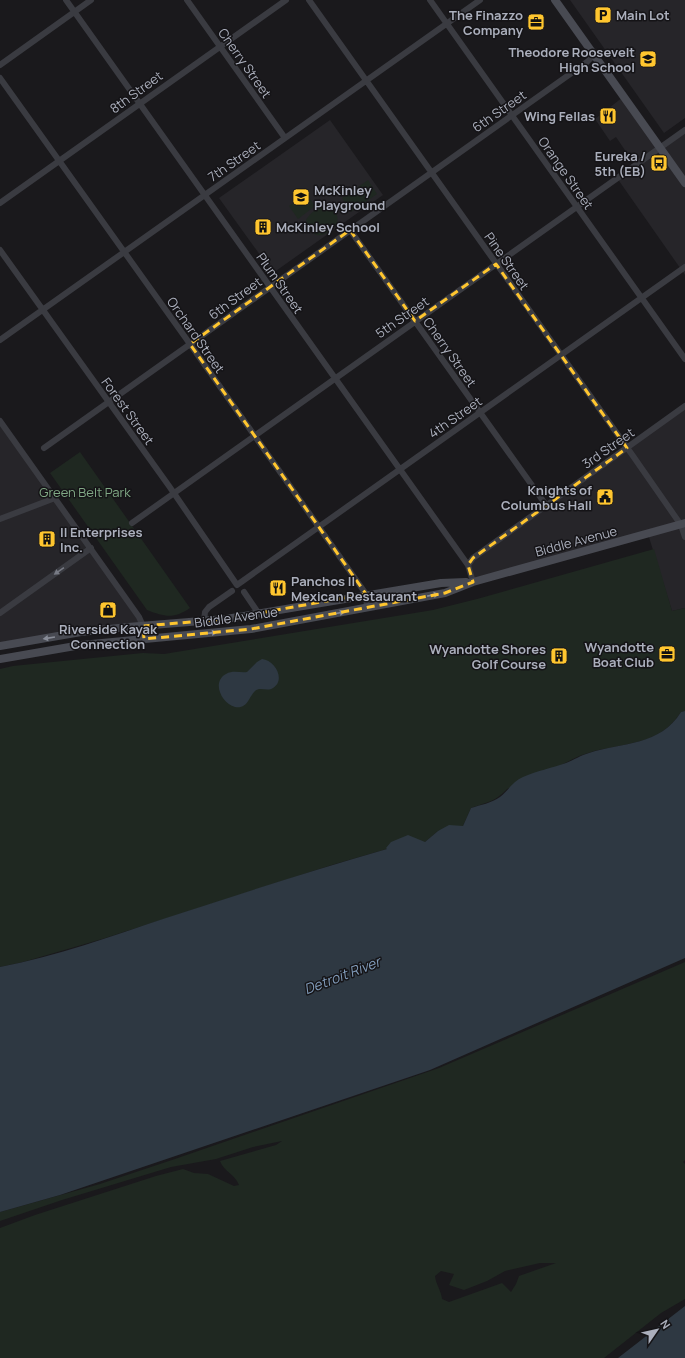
<svg xmlns="http://www.w3.org/2000/svg" width="685" height="1358" font-family="Manrope,sans-serif">
	<style>
		.built { fill: #262529 }
		.green { fill: #1f2821; fill-rule: evenodd }
		.water { fill: #2e3842 }
		.lines { fill: none; stroke-linecap: round; stroke-linejoin: round }
		.minor { stroke: #3a3b41; stroke-width: 6 }
		.secondary { stroke: #484a52; stroke-width: 8 }
		.oneway { fill: #787b85 }
		.oneway2 { fill: #888c97 }
		.marked { fill: none; stroke: #ffc62f; stroke-width: 3; stroke-dasharray: 8 5; stroke-linejoin: round }
		.labels { text-anchor: middle; dominant-baseline: central; stroke-width: 3; stroke-linejoin: round; paint-order: stroke }
		.poi-label { font-size: 13px; font-weight: bold; fill: #abafbc; stroke: #151417; text-anchor: end }
		.street-label { font-size: 13px; fill: #abafbc; stroke: #151417 }
		.park-label { font-size: 13px; fill: #81a986; stroke: #151417 }
		.water-label { font-size: 14px; font-style: italic; fill: #809bb9; stroke: #151417 }
	</style>
	<rect width="100%" height="100%" fill="#1a191c"/>
	<path class="built" d="M 570,0 L 685,0 L 685,118 L 664,133 Z
		M 623,97 L 660,148 L 685,130 L 685,275 L 617,178 L 635,165 L 616,137 L 610,141 L 595,119 Z
		M 330,120 L 383,195 L 273,273 L 219,198 Z
		M 685,406 L 685,608 L 672,611 L 648,534 L 473,582 L 470,560 Z
		M 0,421 L 143,626 L 0,646 Z"/>
	<path class="green" d="M 368,180 L 377,194 L 351,212 L 342,198 Z
		M 306,193 L 315,206 L 298,219 L 289,206 Z
		M 326,205 C 339,211 342,223 330,231 C 317,240 310,234 306,220 C 310,213 318,207 326,205 Z
		M 80,452 L 190,608 C 174,619 165,617 147,610 L 50,473 Z
		M 654,549 L 672,611 L 685,608 L 685,711 L 681,712 C 659,747 622,742 588,753 C 580,755 571,760 563,764 C 544,772 526,780 507,789 C 495,802 487,802 471,808 L 463,826 L 438,831 L 425,842 L 387,849 L 335,864 L 102,939 L 23,962 L 0,967 L 0,669 L 13,666 L 143,653 L 164,654 L 433,610 L 477,599 Z
		M 685,962 L 685,1160 L 683,1162 L 685,1164 L 685,1299 L 661,1313 L 604,1358 L 0,1358 L 0,1228 L 35,1215 L 156,1176 L 183,1169 L 194,1173 L 208,1174 L 234,1186 L 239,1185 C 235,1174 224,1172 220,1161 L 276,1145 L 282,1141 L 253,1147 L 216,1159 L 171,1167 L 62,1200 L 0,1221 L 0,1212 L 100,1184 L 172,1160 L 439,1068 ZM 540,1263 L 556,1263 L 519,1276 L 516,1284 L 511,1292 L 502,1283 L 449,1302 L 442,1299 C 441,1290 436,1285 435,1276 L 441,1271 L 454,1274 L 449,1285 L 464,1290 L 487,1281 L 505,1271 Z"/>
	<path class="water" d="M 262,659 C 275,660 286,680 273,688 C 267,692 260,686 255,691 C 248,698 248,709 235,707 C 222,704 211,682 226,674 C 233,670 240,673 247,672 L 257,662 Z
		M 685,711 L 685,958 L 430,1070 L 60,1195 L 0,1212 L 0,967 C 57,956 112,936 166,918 C 240,894 313,870 387,849 L 386,848 L 391,842 L 408,835 L 425,842 L 438,831 L 449,825 L 463,826 L 471,808 C 480,805 492,803 500,797 C 508,791 512,782 523,777 C 536,771 552,768 566,763 C 574,760 581,755 589,753 C 623,742 660,746 681,712 Z
		M 685,1306 L 685,1358 L 618,1358 Z"/>
	<g class="lines">
		<path class="minor" d="M 66,0 L 468,565 L 473,582
			M 187,0 L 285,138
			M 309,0 L 633,456 L 681,525 L 685,537
			M 430,0 L 685,359
			M 0,65 L 91,0
			M 0,78 L 185,337 L 366,594 L 367,608
			M 0,203 L 286,0
			M 350,230 L 546,505
			M 0,250 L 169,486 L 237,585 L 685,267
			M 0,340 L 480,0
			M 0,421 L 139,617 L 143,626 L 144,639
			M 44,448 L 587,62 L 594,55
			M 0,519 L 55,498
			M 132,523 L 685,130
			M 468,565 L 473,558 L 685,406
			M 244,592 L 259,614
			M 0,613 L 91,548
			M 204,621 L 205,612 L 209,607 L 232,591"/>
		<path class="secondary" d="M 555,0 L 685,183
			M 0,646 L 81,632 L 128,627 L 226,619 L 441,583 L 466,582
			M 0,659 L 81,645 L 251,629 L 445,593 L 473,582 L 685,523"/>
	</g>
	<defs><path id="oneway-solid" d="M-6-.8H1V-3.2L6.5 0L1 3.2V.8H-6Z"/></defs>
	<use class="oneway" href="#oneway-solid" transform="translate(59 571) rotate(145)"/>
	<g class="oneway2">
		<use href="#oneway-solid" transform="translate(433 595) rotate(-11)"/>
		<use href="#oneway-solid" transform="translate(339 613) rotate(-10)"/>
		<use href="#oneway-solid" transform="translate(211 633) rotate(-6)"/>
		<use href="#oneway-solid" transform="translate(49 638) rotate(171)"/>
	</g>
	<path class="marked" d="M 350,230 L 415,321 L 496,264 L 627,448 L 473,558 L 468,565 L 473,582 L 445,593 L 251,629 L 144,639 L 143,626 L 226,619 L 366,594 L 190,344 Z"/>
	<defs>
		<g id="parking-square" transform="scale(0.9)"><rect x="-9" y="-9" width="18" height="18" rx="4" fill="#ffc62f" stroke="#151417"/><path d="M-3.5-5.5H1a3.5 3.5 0 0 1 0 7H-1V5.5H-3.5ZM-1-3.4V-.6H.8a1.4 1.4 0 0 0 0-2.8Z" fill="#111"/></g>
		<g id="office-square" transform="scale(0.9)"><rect x="-9" y="-9" width="18" height="18" rx="4" fill="#ffc62f" stroke="#151417"/><path d="M-6-3h4V-5.5h4V-3h4V5H-6ZM-1-4.5V-3h2v-1.5ZM-6 0V1H6V0Z" fill="#111"/></g>
		<g id="school-square" transform="scale(0.9)"><rect x="-9" y="-9" width="18" height="18" rx="4" fill="#ffc62f" stroke="#151417"/><path d="M0-5L7-2L0 1L-7-2ZM-4 1L0 2.5L4 1V4Q0 6-4 4Z" fill="#111"/></g>
		<g id="restaurant-square" transform="scale(0.9)"><rect x="-9" y="-9" width="18" height="18" rx="4" fill="#ffc62f" stroke="#151417"/><path d="M-5-6h1v4h1v-4h1v4h1v-4h1v5L-1.5 .5V6h-2V.5L-5-1ZM5-6V6H3V1.5H1.5Q1.5-4 5-6Z" fill="#111"/></g>
		<g id="bus-square" transform="scale(0.9)"><rect x="-9" y="-9" width="18" height="18" rx="4" fill="#ffc62f" stroke="#151417"/><path d="M-5-6H5V4H4V6H2V4H-2V6H-4V4H-5ZM-3.5-4V0h7V-4ZM-3.5 1.2v1.5H-2V1.2ZM2 1.2v1.5H3.5V1.2Z" fill="#111"/></g>
		<g id="building-square" transform="scale(0.9)"><rect x="-9" y="-9" width="18" height="18" rx="4" fill="#ffc62f" stroke="#151417"/><path d="M-4-6H4V6H1V3H-1V6H-4ZM-2.5-4.3h1.7v1.8h-1.7ZM.8-4.3h1.7v1.8H.8ZM-2.5-1h1.7V.8h-1.7ZM.8-1h1.7V.8H.8Z" fill="#111"/></g>
		<g id="civic-square" transform="scale(0.9)"><rect x="-9" y="-9" width="18" height="18" rx="4" fill="#ffc62f" stroke="#151417"/><path d="M-.6-6.5H3V-4.5H.6V-3L4-1V1h2V6H-6V1h2V-1L-.6-3ZM-1.2 2.5V6h2.4V2.5Z" fill="#111"/></g>
		<g id="shop-square" transform="scale(0.9)"><rect x="-9" y="-9" width="18" height="18" rx="4" fill="#ffc62f" stroke="#151417"/><path d="M-5-2.5h2.3a2.7 3.5 0 0 1 5.4 0H5L5.5 6h-11ZM-1.5-2.5h3a1.5 2.3 0 0 0-3 0Z" fill="#111"/></g>
	</defs>
	<g fill-rule="evenodd">
		<use href="#parking-square" x="603" y="15"/>
		<use href="#office-square" x="536" y="22"/>
		<use href="#school-square" x="648" y="59"/>
		<use href="#restaurant-square" x="608" y="116"/>
		<use href="#bus-square" x="659" y="163"/>
		<use href="#school-square" x="301" y="197"/>
		<use href="#building-square" x="263" y="227"/>
		<use href="#civic-square" x="605" y="497"/>
		<use href="#building-square" x="47" y="539"/>
		<use href="#restaurant-square" x="278" y="588"/>
		<use href="#shop-square" x="108" y="610"/>
		<use href="#office-square" x="667" y="654"/>
		<use href="#building-square" x="559" y="656"/>
	</g>
	<g class="labels">
		<g class="poi-label">
			<text x="523" y="15">The Finazzo<tspan x="523" dy="15">Company</tspan></text>
			<text x="616" y="15" text-anchor="start">Main Lot</text>
			<text x="635" y="52">Theodore Roosevelt<tspan x="635" dy="15">High School</tspan></text>
			<text x="595" y="116">Wing Fellas</text>
			<text x="646" y="156">Eureka /<tspan x="646" dy="15">5th (EB)</tspan></text>
			<text x="314" y="190" text-anchor="start">McKinley<tspan x="314" dy="15">Playground</tspan></text>
			<text x="276" y="227" text-anchor="start">McKinley School</text>
			<text x="592" y="490">Knights of<tspan x="592" dy="15">Columbus Hall</tspan></text>
			<text x="60" y="532" text-anchor="start">II Enterprises<tspan x="60" dy="15">Inc.</tspan></text>
			<text x="291" y="581" text-anchor="start">Panchos II<tspan x="291" dy="15">Mexican Restaurant</tspan></text>
			<text x="108" y="629" text-anchor="middle">Riverside Kayak<tspan x="108" dy="15">Connection</tspan></text>
			<text x="654" y="647">Wyandotte<tspan x="654" dy="15">Boat Club</tspan></text>
			<text x="546" y="649">Wyandotte Shores<tspan x="546" dy="15">Golf Course</tspan></text>
		</g>
		<g class="street-label">
			<text transform="translate(245 63) rotate(55)">Cherry Street</text>
			<text transform="translate(136 92) rotate(-36)">8th Street</text>
			<text transform="translate(499 111) rotate(-35)">6th Street</text>
			<text transform="translate(234 161) rotate(-35)">7th Street</text>
			<text transform="translate(566 173) rotate(55)">Orange Street</text>
			<text transform="translate(507 261) rotate(55)">Pine Street</text>
			<text transform="translate(280 283) rotate(55)">Plum Street</text>
			<text transform="translate(235 298) rotate(-36)">6th Street</text>
			<text transform="translate(402 317) rotate(-35)">5th Street</text>
			<text transform="translate(196 335) rotate(55)">Orchard Street</text>
			<text transform="translate(450 352) rotate(55)">Cherry Street</text>
			<text transform="translate(128 411) rotate(54)">Forest Street</text>
			<text transform="translate(455 417) rotate(-35)">4th Street</text>
			<text transform="translate(608 448) rotate(-35)">3rd Street</text>
			<text transform="translate(576 541) rotate(-15)">Biddle Avenue</text>
			<text transform="translate(236 617) rotate(-8)">Biddle Avenue</text>
		</g>
		<g class="park-label">
			<text x="85" y="492">Green Belt Park</text>
		</g>
		<g class="water-label">
			<text transform="translate(342 975) rotate(-21)">Detroit River</text>
		</g>
	</g>
	<g transform="translate(657 1330) rotate(56)" stroke="#151417" stroke-width="3" paint-order="stroke">
	<path d="M0-3L7 15L0 10L-7 15Z" fill="#abafbc"/>
	<text y="-6" font-size="11" font-weight="bold" text-anchor="middle" fill="#abafbc">N</text>
	</g>
</svg>
